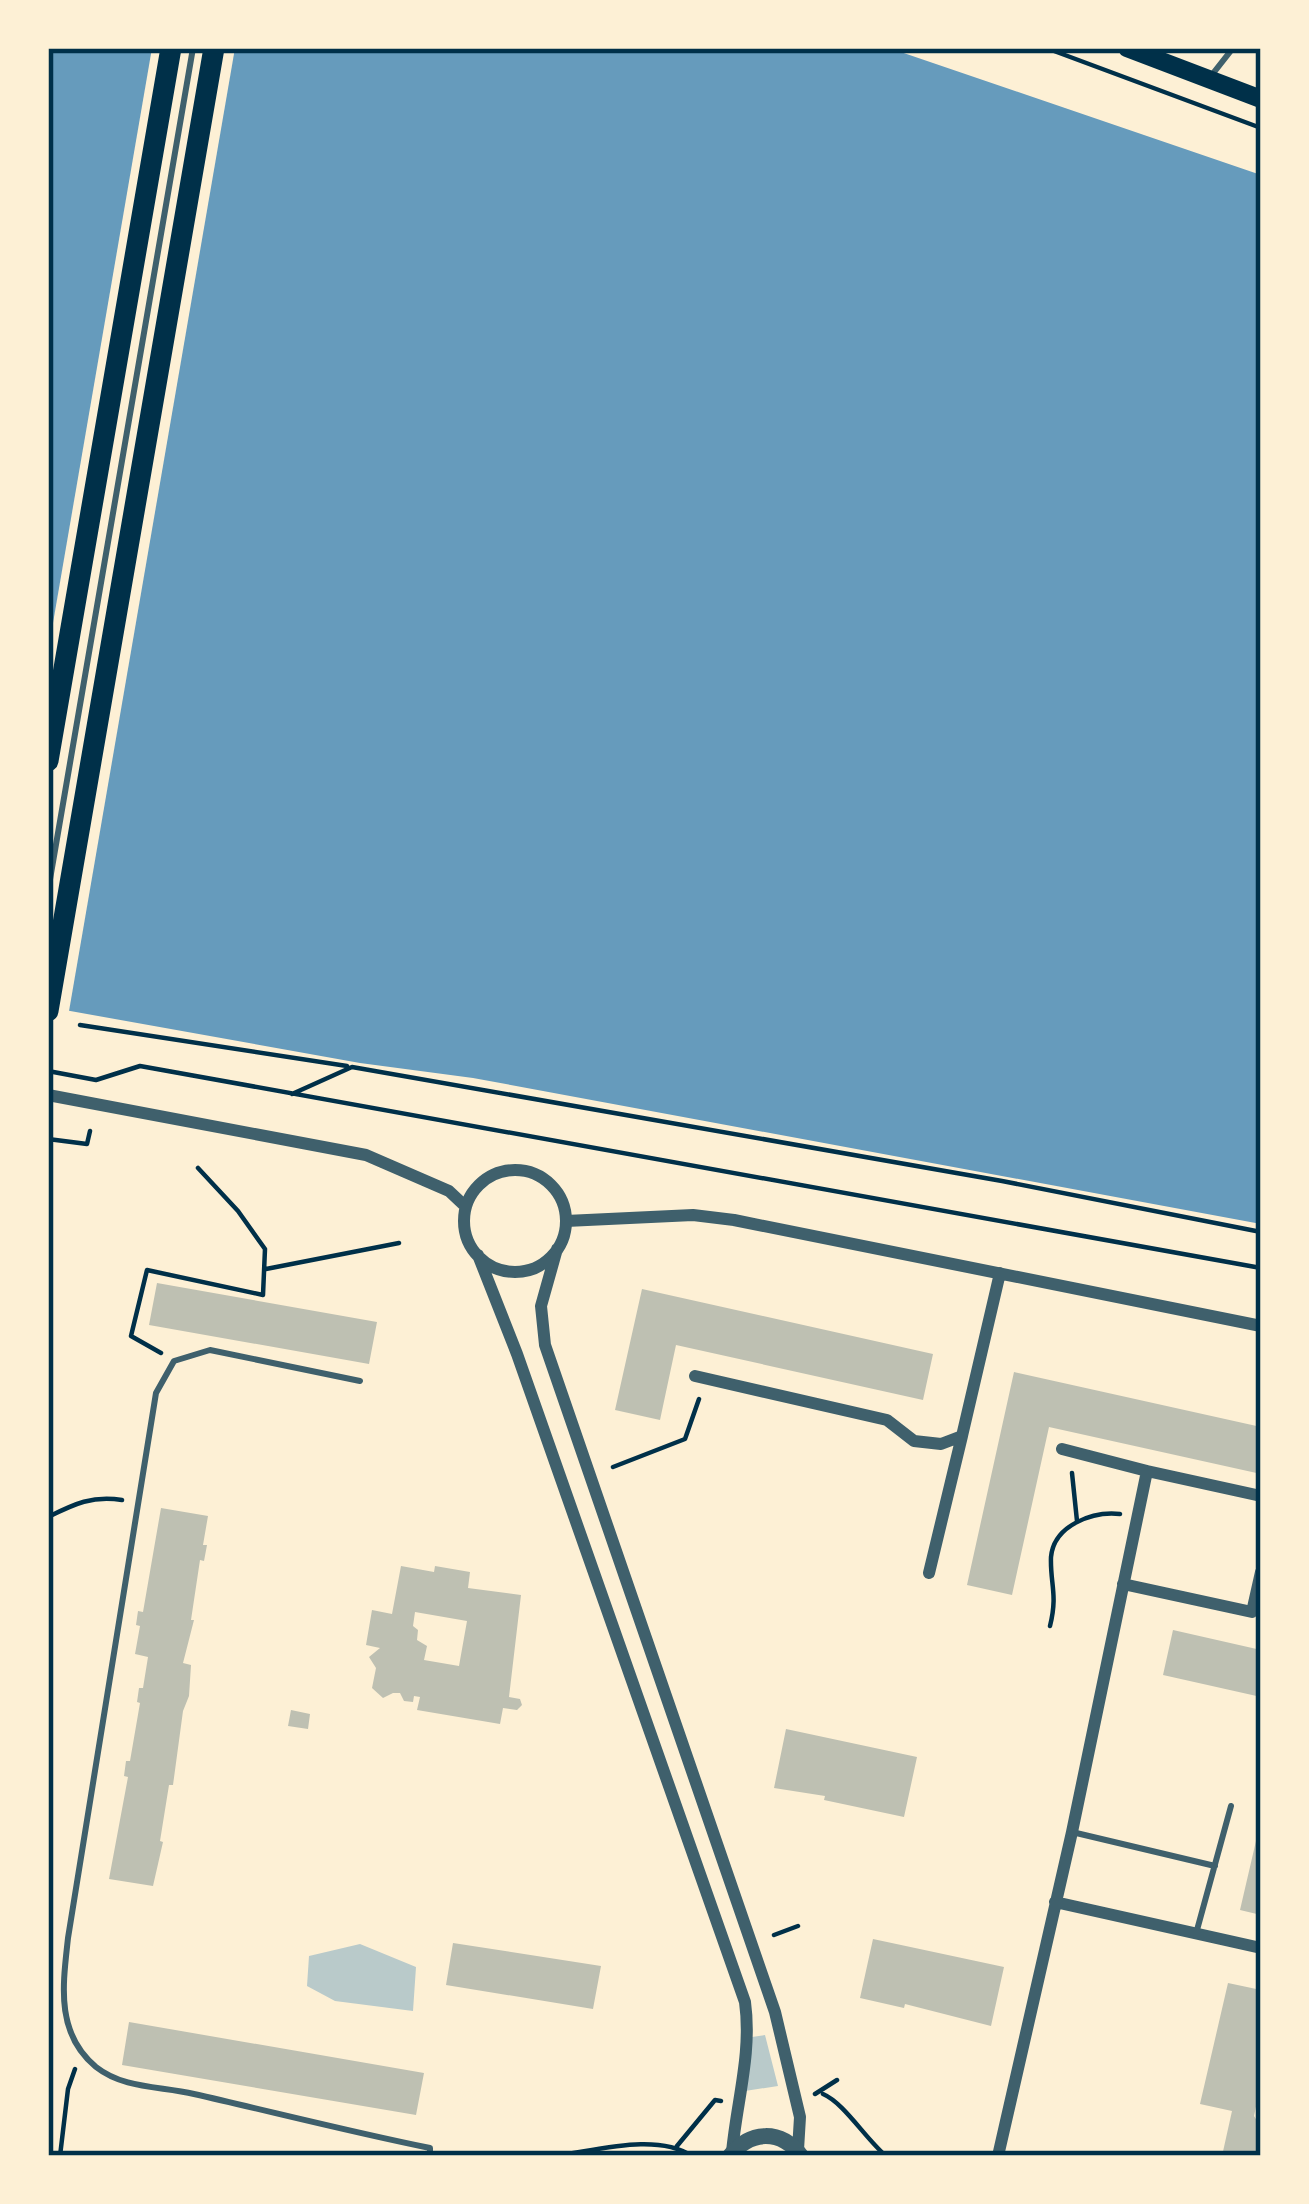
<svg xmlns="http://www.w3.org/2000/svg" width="1309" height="2204" font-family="'Fira Sans Condensed',sans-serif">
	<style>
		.green { fill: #b9caca }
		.water { fill: #669bbc }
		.pier { fill: #fdf0d5 }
		.building { fill: #bec0b2; fill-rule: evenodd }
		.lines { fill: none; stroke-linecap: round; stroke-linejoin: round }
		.path { stroke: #003049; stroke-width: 4.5 }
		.service { stroke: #3f606c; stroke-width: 6 }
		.minor { stroke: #3f606c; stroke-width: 12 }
		.tertiary { stroke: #3f606c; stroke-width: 16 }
		.secondary { stroke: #003049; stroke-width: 18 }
		.primary { stroke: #003049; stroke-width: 21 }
		.neatline { fill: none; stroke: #003049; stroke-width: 4.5 }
	</style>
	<rect width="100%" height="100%" fill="#fdf0d5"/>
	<path class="green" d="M 360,1944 L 416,1967 L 413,2011 L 335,2001 L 307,1986 L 309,1956 Z
		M 765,2035 L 778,2086 L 745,2091 L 752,2037 Z"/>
	<path class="water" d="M 48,48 L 889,48 L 1261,175 L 1261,1224 L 473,1078 L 360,1063 L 48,1007 Z"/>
	<path class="pier" d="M 152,48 L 235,48 L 68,1017 L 48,1013 L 48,652 Z"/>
	<path class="building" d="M 157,1283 L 377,1322 L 369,1364 L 149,1325 Z
		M 642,1289 L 933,1354 L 923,1400 L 676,1345 L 660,1420 L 615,1410 Z
		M 1014,1372 L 1261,1427 L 1261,1474 L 1049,1427 L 1012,1595 L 967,1585 Z
		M 161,1508 L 208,1516 L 203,1545 L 207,1545 L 204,1561 L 200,1560 L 191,1620 L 194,1620 L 183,1663 L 191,1665 L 189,1696 L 183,1711 L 173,1785 L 169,1785 L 160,1841 L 163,1842 L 153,1886 L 109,1879 L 128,1777 L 124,1776 L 126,1761 L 130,1761 L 140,1703 L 137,1702 L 139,1688 L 143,1688 L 148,1657 L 135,1654 L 140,1626 L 136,1625 L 138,1611 L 143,1612 Z
		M 401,1566 L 434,1572 L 435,1566 L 470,1572 L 468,1588 L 521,1595 L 509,1697 L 520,1699 L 522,1705 L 517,1710 L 503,1708 L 500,1724 L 417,1710 L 420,1697 L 414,1696 L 413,1702 L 404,1701 L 400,1693 L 393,1693 L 383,1698 L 372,1688 L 376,1668 L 369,1657 L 380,1648 L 366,1645 L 372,1610 L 392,1614 ZM 415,1612 L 467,1621 L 459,1666 L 424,1660 L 427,1646 L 417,1640 L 418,1630 L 413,1626 Z
		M 1173,1630 L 1261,1650 L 1261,1697 L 1163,1675 Z
		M 291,1710 L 310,1714 L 308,1729 L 288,1726 Z
		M 786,1729 L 917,1757 L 904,1817 L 824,1800 L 825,1796 L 774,1788 Z
		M 1259,1828 L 1261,1828 L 1261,1915 L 1240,1910 Z
		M 873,1939 L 1004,1967 L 991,2026 L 905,2004 L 904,2008 L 860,1998 Z
		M 453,1943 L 601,1966 L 593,2009 L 446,1985 Z
		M 1228,1983 L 1261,1990 L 1261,2083 L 1254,2116 L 1261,2127 L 1261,2156 L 1222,2156 L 1232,2111 L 1200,2104 Z
		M 129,2022 L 424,2073 L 416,2115 L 122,2065 Z"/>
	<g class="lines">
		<path class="path" d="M 1046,48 L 1261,128
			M 80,1025 L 347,1066
			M 48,1071 L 96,1080 L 140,1066 L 1261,1268
			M 292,1094 L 352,1067 L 1002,1181 L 1261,1232
			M 48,1139 L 87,1144 L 90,1131
			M 266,1269 L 399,1243
			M 161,1353 L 131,1336 L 147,1270 L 263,1295 L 265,1249 L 238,1211 L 198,1168
			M 613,1467 L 685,1439 L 699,1399
			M 1072,1473 L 1077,1521
			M 48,1517 C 74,1504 93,1495 122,1500
			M 1050,1626 C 1058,1594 1050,1584 1051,1557 C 1054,1525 1093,1511 1120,1514
			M 774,1935 L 798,1926
			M 815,2094 L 837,2080
			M 823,2094 C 844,2103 865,2138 886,2156
			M 677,2146 L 715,2100 L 721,2101
			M 60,2156 L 68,2089 L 75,2069
			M 554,2156 C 595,2151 656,2132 692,2156"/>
		<path class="service" d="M 1211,76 L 1233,48
			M 48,891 L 193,48
			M 360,1381 L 210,1350 L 174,1361 L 156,1393 L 68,1938 C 63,1984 55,2033 96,2067 C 124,2089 160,2086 194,2094 C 273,2112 351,2132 430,2148 L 430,2156
			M 1072,1832 L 1215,1866
			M 1197,1930 L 1231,1806"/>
		<path class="minor" d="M 48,1095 L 366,1155 L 449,1191 L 466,1207
			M464 1221a51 51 0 1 1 102 0a51 51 0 1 1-102 0Z
			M 566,1221 L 693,1215 L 734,1220 L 1261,1326
			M 557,1249 L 541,1306 L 545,1345 L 775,2012 L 800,2117 L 798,2150
			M 478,1255 L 517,1354 L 745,2002 C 752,2053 737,2100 732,2152
			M 695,1376 L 887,1420 L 914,1441 L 941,1444 L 962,1436 L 1000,1273
			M 1062,1449 L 1147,1471
			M 929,1573 L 962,1436
			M 1123,1584 L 1252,1612 L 1261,1572
			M 1055,1902 L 1261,1948
			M 998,2156 L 1072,1832 L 1147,1471 L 1261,1496"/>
		<path class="tertiary" d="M 730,2156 C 750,2130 781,2129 801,2156"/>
		<path class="secondary" d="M 1127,48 L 1261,99"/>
		<path class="primary" d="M 48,761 L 171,48
			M 48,1011 L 214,48"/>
	</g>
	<rect width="1309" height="2204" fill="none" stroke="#fdf0d5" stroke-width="102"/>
	<rect x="51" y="51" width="1207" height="2102" class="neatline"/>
</svg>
